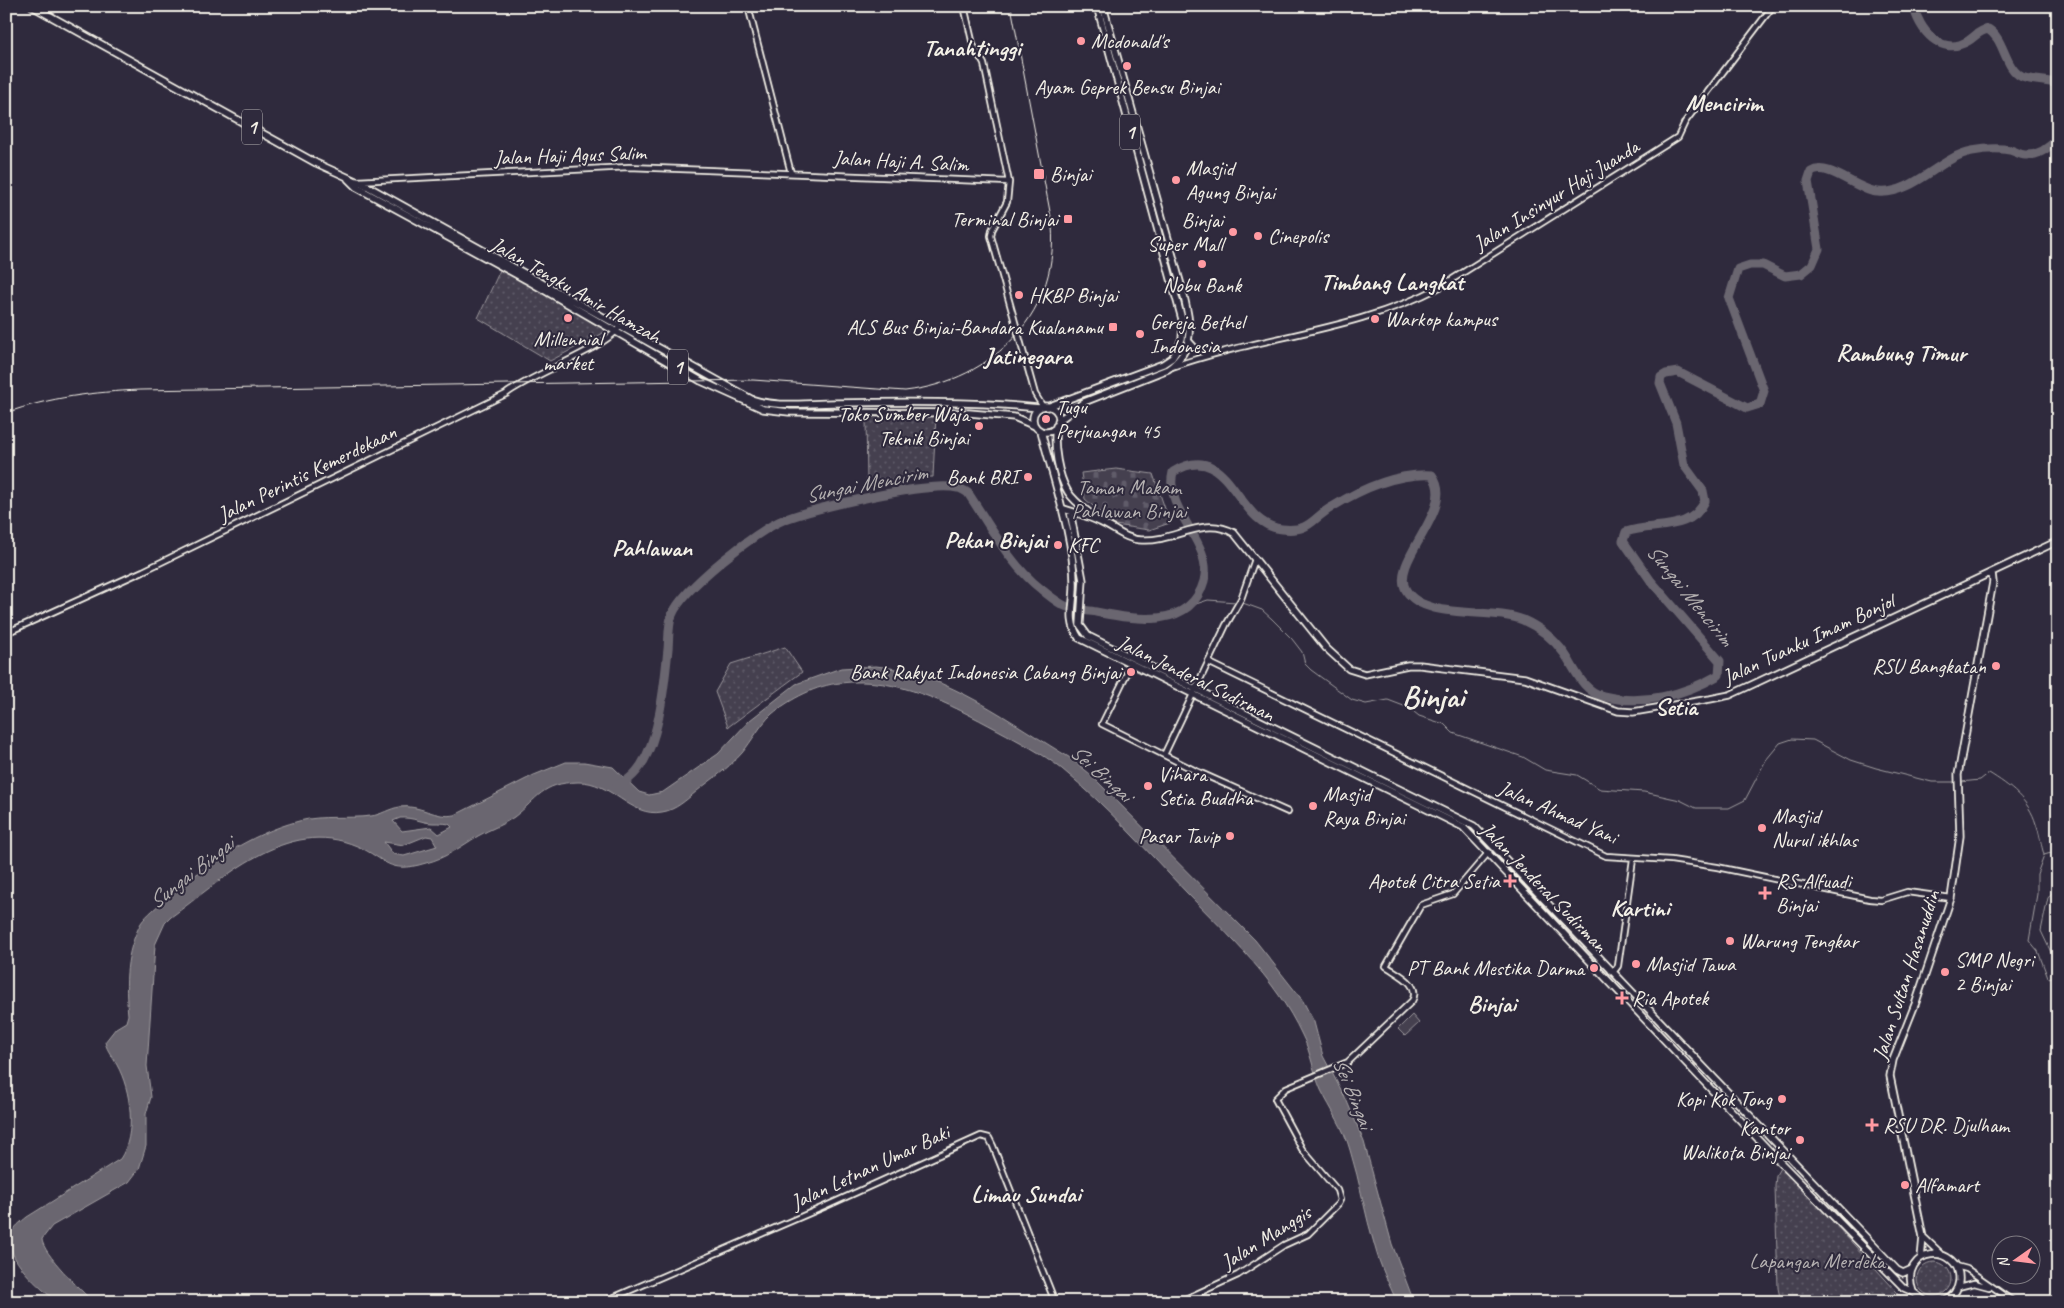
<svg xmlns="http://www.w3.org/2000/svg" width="2064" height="1308" font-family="Caveat,sans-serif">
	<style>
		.cemetery { fill: url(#cemetery-stones); stroke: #9c989c }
		.park { fill: url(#park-dots); stroke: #9c989c }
		.garden { fill: #454050; stroke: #9c989c }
		.water { fill: #6a6670; stroke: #a19ea0; fill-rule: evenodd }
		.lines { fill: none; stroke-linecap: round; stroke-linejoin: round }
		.stream { stroke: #a19ea0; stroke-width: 1 }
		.river { stroke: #6a6670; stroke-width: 9 }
		.tertiary-casing { stroke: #f4f1e8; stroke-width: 8 }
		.primary-casing { stroke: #f4f1e8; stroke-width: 9 }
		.tertiary { stroke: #2f2a3d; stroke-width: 4.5 }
		.primary { stroke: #2f2a3d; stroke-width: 5.5 }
		.rail { stroke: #f4f1e8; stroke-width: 1 }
		.poi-dot { fill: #ff9aa2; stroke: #2f2a3d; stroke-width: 2 }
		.labels { text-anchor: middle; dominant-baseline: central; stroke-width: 4; stroke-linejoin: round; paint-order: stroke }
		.shield { fill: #2f2a3d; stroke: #b9b5b5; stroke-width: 1 }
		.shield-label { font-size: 20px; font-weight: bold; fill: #f4f1e8 }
		.poi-label { font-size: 21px; fill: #f4f1e8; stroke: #2f2a3d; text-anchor: start }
		.street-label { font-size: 21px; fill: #f4f1e8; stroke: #2f2a3d }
		.park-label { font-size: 21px; fill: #b7b3b3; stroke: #2f2a3d }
		.water-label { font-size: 22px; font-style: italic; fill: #b6b2b2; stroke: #2f2a3d }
		.quarter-label { font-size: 24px; font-weight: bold; fill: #f4f1e8; stroke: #2f2a3d }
		.town-label { font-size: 31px; font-weight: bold; fill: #f4f1e8; stroke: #2f2a3d }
	</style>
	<defs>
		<pattern id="cemetery-stones" width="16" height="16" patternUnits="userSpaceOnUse" patternTransform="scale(1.25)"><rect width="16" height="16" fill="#454050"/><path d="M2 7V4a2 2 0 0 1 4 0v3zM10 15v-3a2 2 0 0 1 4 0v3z" fill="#605c69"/></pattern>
		<pattern id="park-dots" width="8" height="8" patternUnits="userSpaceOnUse" patternTransform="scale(1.25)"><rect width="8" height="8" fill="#454050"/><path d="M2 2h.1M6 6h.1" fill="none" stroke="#605c69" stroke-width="1.8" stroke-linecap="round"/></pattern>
	</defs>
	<rect width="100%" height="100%" fill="#2f2a3d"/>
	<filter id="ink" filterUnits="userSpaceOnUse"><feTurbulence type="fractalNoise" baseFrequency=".02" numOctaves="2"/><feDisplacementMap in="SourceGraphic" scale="10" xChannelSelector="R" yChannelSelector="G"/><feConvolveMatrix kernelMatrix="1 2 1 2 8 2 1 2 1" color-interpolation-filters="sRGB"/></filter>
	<g filter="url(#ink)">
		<path class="cemetery" d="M 1116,469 L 1153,474 L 1170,523 L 1149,530 L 1115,525 L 1085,499 L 1081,473 Z"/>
		<path class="park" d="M 501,268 L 607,331 L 550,361 L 478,318 Z
			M 936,415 L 933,477 L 910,477 L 867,484 L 866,417 Z
			M 785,647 L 802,672 L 728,727 L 715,692 L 731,664 Z
			M 1780,1168 L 1785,1169 L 1906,1302 L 1781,1302 L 1778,1288 L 1775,1186 L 1776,1175 Z
			M1917 1279a17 17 0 1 1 34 0a17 17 0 1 1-34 0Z"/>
		<path class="garden" d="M 1412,1015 L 1419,1023 L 1405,1036 L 1398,1029 Z"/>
		<path class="water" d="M 876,666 C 948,673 1011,723 1072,759 L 1090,774 L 1255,940 L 1303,1001 L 1314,1022 L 1323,1056 L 1346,1099 L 1364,1142 L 1392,1244 L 1414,1302 L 1397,1302 C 1389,1284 1380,1266 1375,1247 C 1365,1215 1360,1182 1350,1150 C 1344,1128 1331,1110 1321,1090 C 1313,1072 1311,1052 1302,1035 C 1276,979 1229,936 1187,893 C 1147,851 1107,806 1062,769 C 1042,753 1020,742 998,730 C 949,704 898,676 840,683 C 817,685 790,699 772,714 C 760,725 752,741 742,753 C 729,768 712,779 697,791 C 686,800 676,810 662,812 C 630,818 612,781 578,782 C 541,783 539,798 514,817 C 503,825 490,829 478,836 C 460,847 446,858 426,863 C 387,875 387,859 357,846 C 286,816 224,879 171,917 L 165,923 L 155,945 L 147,1066 L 151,1097 L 146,1114 L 146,1146 L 139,1169 L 129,1182 L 52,1226 L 42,1239 C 42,1253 82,1291 93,1302 L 57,1302 C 41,1288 3,1259 11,1234 C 14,1227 21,1222 27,1217 L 120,1159 C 137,1134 131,1090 117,1065 C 113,1057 107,1051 105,1042 L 116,1028 L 126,1022 L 128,1015 C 125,983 125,953 141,923 C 147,914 158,906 166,899 C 204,866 249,834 299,821 C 322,815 347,819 371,816 C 381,815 390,808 400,807 C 419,804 436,819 455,815 L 534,775 L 566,762 L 584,762 L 613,767 L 639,792 L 649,795 L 663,792 L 718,754 L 750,720 L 796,684 L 841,668 ZM 400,818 C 413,817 422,823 433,823 C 439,823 443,823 449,824 L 452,827 L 439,834 L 431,827 L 402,831 L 393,821 ZM 426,836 L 432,837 L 437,846 L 404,856 L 393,854 L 384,842 L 404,845 Z"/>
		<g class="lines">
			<path class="stream" d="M 1240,602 L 1262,610 L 1272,619 L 1292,639 L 1302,652 L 1305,664 L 1311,670 L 1352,700 L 1366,704 L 1388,700 L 1409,708 L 1419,716 L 1444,724 L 1453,733 L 1523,757 L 1545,770 L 1577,775 L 1600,789 L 1644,792 L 1680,800 L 1696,808 L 1729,808 L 1745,800 L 1766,760 L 1780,743 L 1792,739 L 1813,740 L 1851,760 L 1876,768 L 1932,782 L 1957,782
				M 1187,607 L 1208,600 L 1236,602
				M 1961,782 L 1980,780 L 1989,773 C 2010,786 2029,800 2036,824 C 2040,834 2041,845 2044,855
				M 2058,851 L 2044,855 L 2037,874 L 2037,894 L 2029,940 L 2038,951 L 2048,978 L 2058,976
				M 2058,885 L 2048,898 L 2041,931 L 2058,967"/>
			<path class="river" d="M 1914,6 C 1918,30 1942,57 1968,41 C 1976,36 1978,31 1988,29 C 2005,39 2004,68 2022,77 C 2033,81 2046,80 2058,84
				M 617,785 C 659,772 664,686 668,649 C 669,639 668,625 672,615 C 683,588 756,531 783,520 C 815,508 927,481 958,488 C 962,489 965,491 968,493 C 990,526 1010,565 1041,589 C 1048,595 1056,601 1063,605 C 1072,610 1086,610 1096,612 C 1133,619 1190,631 1204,581 C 1214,542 1163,511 1173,472 C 1231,437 1234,525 1282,529 C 1311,532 1311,519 1332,507 C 1361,489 1398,473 1432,475 C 1458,509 1389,560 1406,590 C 1424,621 1492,607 1523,620 C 1539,627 1553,638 1564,653 C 1575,668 1582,691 1603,696 C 1643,706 1684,695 1719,675 L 1720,661 L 1651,581 L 1623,541 L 1626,532 C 1654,522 1690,533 1705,501 L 1703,491 L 1684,465 L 1676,423 L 1660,383 L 1661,377 L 1666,374 L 1678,372 L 1747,408 L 1760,404 L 1764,391 L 1729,298 L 1738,269 L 1750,265 L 1763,265 L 1785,276 L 1801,274 L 1812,265 L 1819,249 L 1808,181 L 1811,172 C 1829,161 1857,191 1878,192 C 1914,195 1940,157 1972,151 C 1983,149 1999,148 2010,150 C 2015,151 2020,155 2025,155 C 2038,156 2050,147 2058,138"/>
			<g class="tertiary-casing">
				<path id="tertiary" d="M 748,6 L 791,173
					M 964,6 L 973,45 L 984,64 L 1009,182 L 1007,202 L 992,230 L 991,236 L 1035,394 L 1043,407
					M 357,181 L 629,167 L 1009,182
					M 1189,341 L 1198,351 L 1208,354
					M 1172,367 C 1260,336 1357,331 1440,287 L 1678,137 L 1685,122 L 1773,6
					M 6,633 L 143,571 L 506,394 C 530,375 609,347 620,326
					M 1208,662 L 1606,856 L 1671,860 L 1717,867 L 1870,899 L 1881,900 L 1907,892 L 1951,898
					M 1131,665 L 1102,724 L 1196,771 L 1288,812
					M 1164,755 L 1226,625 L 1241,599 L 1255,559
					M 1611,971 L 1615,970 L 1618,966 L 1633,859
					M 1956,1266 L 1967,1269 L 2014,1302
					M 1958,1287 L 1974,1283 L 1989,1287
					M 603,1302 L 826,1206 L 981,1136 L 989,1138 L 993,1146 L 1055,1302
					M 1179,1302 L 1238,1275 L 1284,1245 L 1308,1234 L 1338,1204 L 1340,1200 L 1337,1190 L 1302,1149 L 1275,1099 L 1286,1088 L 1348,1062 L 1412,1001 C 1422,984 1397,974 1386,966 L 1421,905 L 1453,894 L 1489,852"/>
			</g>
			<g class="primary-casing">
				<path id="primary" d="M 32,6 L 316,163 L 367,186 L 751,399 C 777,408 806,403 834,403 C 900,402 974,401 1039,408
					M 348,179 L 356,187 L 532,283 L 701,381 L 763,409 L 789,412 L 969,413 L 1014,417 L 1035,426
					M1033 419a13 13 0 1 1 26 0a13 13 0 1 1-26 0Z
					M 1047,407 L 1163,364 L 1172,358 L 1178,349 L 1182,338 L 1183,323 L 1097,6
					M 1058,421 L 1084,402 L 1168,369 C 1197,348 1190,323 1183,292 L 1103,6
					M 1056,426 C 1053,445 1058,476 1068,492 C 1075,503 1088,511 1097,519
					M 1041,431 C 1052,475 1075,541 1074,586 C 1074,606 1067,620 1079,638 L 1463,827 L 1779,1161 L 1904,1288 L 1913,1292
					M 1061,508 C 1074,512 1088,516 1100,522 C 1114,528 1126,540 1142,540 C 1175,542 1203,515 1234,533 L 1326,648 L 1349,669 L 1365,674 L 1408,665 L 1420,665 L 1525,678 L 1618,711 L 1633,712 L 1710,699 L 1730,695 L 2058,541
					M 1070,511 L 1083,580 L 1080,625 L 1088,636 L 1474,826 L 1897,1270 L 1903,1273 L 1912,1269
					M 1923,1237 L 1941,1254
					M 1921,1258 L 1923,1237 L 1890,1076 L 1893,1060 L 1916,1002 L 1951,898 L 1960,836 L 1958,775 L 1993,582 L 1992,573
					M 1926,1302 L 1913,1292 C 1897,1246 1962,1242 1959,1281 C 1958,1291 1951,1298 1943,1302"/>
			</g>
			<use href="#tertiary" class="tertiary"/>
			<use href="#primary" class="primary"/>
			<path class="rail" d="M 6,413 C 50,397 94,392 140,390 L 753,380 L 905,391 C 993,381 1064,311 1051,217 L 1011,6"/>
		</g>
	</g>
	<g class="poi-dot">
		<circle cx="1081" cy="41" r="5"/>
		<circle cx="1127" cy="66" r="5"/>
		<rect x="1033" y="168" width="12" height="12" rx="2.5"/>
		<circle cx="1176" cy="180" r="5"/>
		<rect x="1063" y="214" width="10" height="10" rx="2.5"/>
		<circle cx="1233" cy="232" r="5"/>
		<circle cx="1258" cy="236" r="5"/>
		<circle cx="1202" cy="264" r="5"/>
		<circle cx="1019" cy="295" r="5"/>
		<circle cx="568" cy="318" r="5"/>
		<circle cx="1375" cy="319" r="5"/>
		<rect x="1108" y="322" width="10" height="10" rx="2.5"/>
		<circle cx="1140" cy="334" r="5"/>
		<circle cx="1046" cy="419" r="5"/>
		<circle cx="979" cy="426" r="5"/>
		<circle cx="1028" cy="477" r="5"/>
		<circle cx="1058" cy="545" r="5"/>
		<circle cx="1996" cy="666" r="5"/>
		<circle cx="1131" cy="672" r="5"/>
		<circle cx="1148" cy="786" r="5"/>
		<circle cx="1313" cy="806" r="5"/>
		<circle cx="1762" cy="828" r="5"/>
		<circle cx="1230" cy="836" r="5"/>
		<path d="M1507.5 873.5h5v5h5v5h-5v5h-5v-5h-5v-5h5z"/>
		<path d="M1762.5 885.5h5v5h5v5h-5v5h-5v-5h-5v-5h5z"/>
		<circle cx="1730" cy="941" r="5"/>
		<circle cx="1636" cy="964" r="5"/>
		<circle cx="1594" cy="968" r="5"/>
		<circle cx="1945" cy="972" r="5"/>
		<path d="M1619.5 990.5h5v5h5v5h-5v5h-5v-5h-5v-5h5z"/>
		<circle cx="1782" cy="1099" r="5"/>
		<path d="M1869.5 1117.5h5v5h5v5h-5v5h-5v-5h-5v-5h5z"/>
		<circle cx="1800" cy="1140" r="5"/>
		<circle cx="1905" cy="1185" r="5"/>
	</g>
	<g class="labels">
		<g class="shield">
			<rect x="242" y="109.5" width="20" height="35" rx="4"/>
			<rect x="1120" y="114.5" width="20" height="35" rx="4"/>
			<rect x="668" y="349.5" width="20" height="35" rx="4"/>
		</g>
		<g class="shield-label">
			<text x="252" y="127">1</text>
			<text x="1130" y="132">1</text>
			<text x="678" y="367">1</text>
		</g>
		<g class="poi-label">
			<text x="1091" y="41">Mcdonald's</text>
			<text x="1127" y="87" text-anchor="middle">Ayam Geprek Bensu Binjai</text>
			<text x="1186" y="168">Masjid<tspan x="1186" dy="24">Agung Binjai</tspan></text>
			<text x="1050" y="174">Binjai</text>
			<text x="1058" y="219" text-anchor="end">Terminal Binjai</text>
			<text x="1223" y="220" text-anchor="end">Binjai<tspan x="1223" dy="24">Super Mall</tspan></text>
			<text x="1268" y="236">Cinepolis</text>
			<text x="1202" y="285" text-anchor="middle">Nobu Bank</text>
			<text x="1029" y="295">HKBP Binjai</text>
			<text x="1385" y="319">Warkop kampus</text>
			<text x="1150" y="322">Gereja Bethel<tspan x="1150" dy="24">Indonesia</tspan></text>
			<text x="1103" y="327" text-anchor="end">ALS Bus Binjai-Bandara Kualanamu</text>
			<text x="568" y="339" text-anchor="middle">Millennial<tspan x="568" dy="24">market</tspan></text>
			<text x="1056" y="407">Tugu<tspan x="1056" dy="24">Perjuangan 45</tspan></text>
			<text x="969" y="414" text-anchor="end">Toko Sumber Waja<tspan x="969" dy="24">Teknik Binjai</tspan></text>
			<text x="1018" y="477" text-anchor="end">Bank BRI</text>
			<text x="1068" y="545">KFC</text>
			<text x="1986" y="666" text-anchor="end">RSU Bangkatan</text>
			<text x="1121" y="672" text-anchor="end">Bank Rakyat Indonesia Cabang Binjai</text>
			<text x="1158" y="774">Vihara<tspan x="1158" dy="24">Setia Buddha</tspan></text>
			<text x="1323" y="794">Masjid<tspan x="1323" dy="24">Raya Binjai</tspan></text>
			<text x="1772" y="816">Masjid<tspan x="1772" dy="24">Nurul ikhlas</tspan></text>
			<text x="1220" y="836" text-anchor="end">Pasar Tavip</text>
			<text x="1500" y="881" text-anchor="end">Apotek Citra Setia</text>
			<text x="1776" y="881">RS Alfuadi<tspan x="1776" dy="24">Binjai</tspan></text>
			<text x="1740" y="941">Warung Tengkar</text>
			<text x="1955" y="960">SMP Negri<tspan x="1955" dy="24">2 Binjai</tspan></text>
			<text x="1646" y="964">Masjid Tawa</text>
			<text x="1584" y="968" text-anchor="end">PT Bank Mestika Darma</text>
			<text x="1632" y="998">Ria Apotek</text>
			<text x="1772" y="1099" text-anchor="end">Kopi Kok Tong</text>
			<text x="1883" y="1125">RSU DR. Djulham</text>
			<text x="1790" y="1128" text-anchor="end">Kantor<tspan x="1790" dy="24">Walikota Binjai</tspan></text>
			<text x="1915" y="1185">Alfamart</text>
		</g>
		<g class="street-label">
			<text transform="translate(570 155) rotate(-2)">Jalan Haji Agus Salim</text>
			<text transform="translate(901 161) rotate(3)">Jalan Haji A. Salim</text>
			<text transform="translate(1556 195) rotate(-32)">Jalan Insinyur Haji Juanda</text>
			<text transform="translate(576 290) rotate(30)">Jalan Tengku Amir Hamzah</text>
			<text transform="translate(307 473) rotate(-26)">Jalan Perintis Kemerdekaan</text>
			<text transform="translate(1808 639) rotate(-25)">Jalan Tuanku Imam Bonjol</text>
			<text transform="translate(1196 678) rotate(26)">Jalan Jenderal Sudirman</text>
			<text transform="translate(1558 812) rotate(24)">Jalan Ahmad Yani</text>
			<text transform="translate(1544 887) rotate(46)">Jalan Jenderal Sudirman</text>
			<text transform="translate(1906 975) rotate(-72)">Jalan Sultan Hasanuddin</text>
			<text transform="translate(870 1167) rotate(-25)">Jalan Letnan Umar Baki</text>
			<text transform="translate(1266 1237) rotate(-32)">Jalan Manggis</text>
		</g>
		<g class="park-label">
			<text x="1129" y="487">Taman Makam<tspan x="1129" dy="24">Pahlawan Binjai</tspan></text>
			<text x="1817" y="1261">Lapangan Merdeka</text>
		</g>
		<g class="water-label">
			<text transform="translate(866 484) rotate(-11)">Sungai Mencirim</text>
			<text transform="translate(1690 595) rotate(51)">Sungai Mencirim</text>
			<text transform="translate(1101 773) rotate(42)">Sei Bingai</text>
			<text transform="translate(191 873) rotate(-38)">Sungai Bingai</text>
			<text transform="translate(1353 1093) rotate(68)">Sei Bingai</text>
		</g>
		<g class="quarter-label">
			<text x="972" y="48">Tanahtinggi</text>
			<text x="1724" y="103">Mencirim</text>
			<text x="1392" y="282">Timbang Langkat</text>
			<text x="1901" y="353">Rambung Timur</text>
			<text x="1028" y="356">Jatinegara</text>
			<text x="996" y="540">Pekan Binjai</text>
			<text x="652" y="548">Pahlawan</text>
			<text x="1676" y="707">Setia</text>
			<text x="1640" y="908">Kartini</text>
			<text x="1492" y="1004">Binjai</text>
			<text x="1026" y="1194">Limau Sundai</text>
		</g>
		<g class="town-label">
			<text x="1433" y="696">Binjai</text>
		</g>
	</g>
	<rect width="2064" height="1308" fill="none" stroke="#2f2a3d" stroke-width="25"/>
	<rect x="12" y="12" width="2039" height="1283" fill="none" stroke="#f4f1e8" stroke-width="2" filter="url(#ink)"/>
	<g transform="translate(2016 1260) rotate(256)"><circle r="24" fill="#2f2a3d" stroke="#7e7a81"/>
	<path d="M0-4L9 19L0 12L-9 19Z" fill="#ff9aa2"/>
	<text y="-8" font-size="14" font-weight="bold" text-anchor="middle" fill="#f4f1e8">N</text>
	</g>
</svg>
